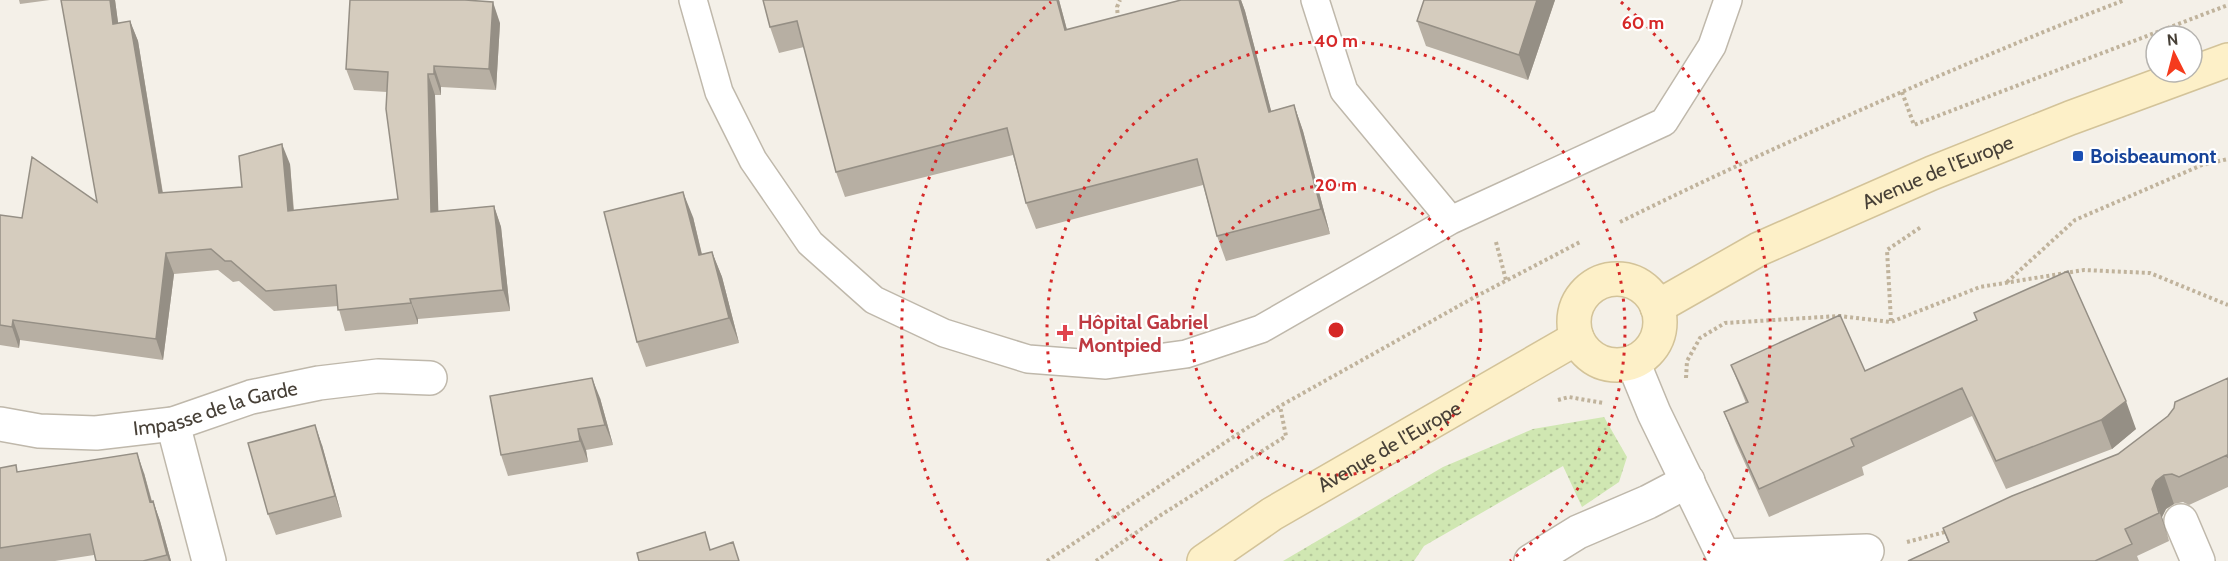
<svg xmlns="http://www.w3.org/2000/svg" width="2228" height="561" font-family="Cabin,sans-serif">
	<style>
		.grass { fill: url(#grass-dots) }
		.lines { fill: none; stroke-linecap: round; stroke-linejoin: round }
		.lane-casing { stroke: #bfb8ab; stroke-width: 30 }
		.street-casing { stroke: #bfb8ab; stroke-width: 36 }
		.secondary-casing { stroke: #d3c399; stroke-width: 36 }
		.path { stroke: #c0b39c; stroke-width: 4; stroke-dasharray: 3 3; stroke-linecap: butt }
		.lane { stroke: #fff; stroke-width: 27 }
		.street { stroke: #fff; stroke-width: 33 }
		.secondary { stroke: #fdf0c8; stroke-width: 33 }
		.wall { fill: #b7afa3 }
		.shaded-wall { fill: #958f85 }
		.building { fill: #d5ccbe; stroke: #958f85; stroke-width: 1.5 }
		.ring { fill: none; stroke: #d62828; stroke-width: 3; stroke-dasharray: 3 6 }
		.transit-dot { fill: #1a4fb4; stroke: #fff; stroke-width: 2 }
		.health-dot { fill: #e0444e; stroke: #fff; stroke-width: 2 }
		.labels { text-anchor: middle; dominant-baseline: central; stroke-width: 4.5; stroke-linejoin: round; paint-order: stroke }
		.transit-label { font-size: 20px; font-weight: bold; fill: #164399; stroke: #fff; text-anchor: start }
		.street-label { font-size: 20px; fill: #474037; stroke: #fff }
		.health-label { font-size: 20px; font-weight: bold; fill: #be3a42; stroke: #fff; text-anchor: start }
		.centre { fill: #d62828; stroke: #fff; stroke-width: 3 }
		.ring-label { font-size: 18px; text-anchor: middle; font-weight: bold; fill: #d62828; stroke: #fff; stroke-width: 4.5; stroke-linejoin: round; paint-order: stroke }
	</style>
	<defs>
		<pattern id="grass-dots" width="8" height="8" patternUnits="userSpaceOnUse" patternTransform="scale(1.5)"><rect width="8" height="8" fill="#d0e7b2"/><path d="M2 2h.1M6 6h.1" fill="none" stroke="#b4c79a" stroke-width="1.8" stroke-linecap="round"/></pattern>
	</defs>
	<rect width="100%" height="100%" fill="#f4f0e8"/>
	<path class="grass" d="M 1604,417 L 1627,457 L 1619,482 L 1582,507 L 1563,466 L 1424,546 L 1414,561 L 1283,561 L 1443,467 L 1533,429 Z"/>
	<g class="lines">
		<g class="lane-casing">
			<path id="lane" d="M 693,0 L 719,92 L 753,160 L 810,243 L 874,300 L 944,333 L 1028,359 L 1106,365 L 1186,354 L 1261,329 L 1451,220 L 1664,122 L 1712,46 L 1728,0
				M 1315,0 L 1344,91 L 1451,220"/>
		</g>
		<g class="street-casing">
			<g id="street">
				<path d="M 1633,362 L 1654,413 L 1726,561"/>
				<path id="s1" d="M 0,424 L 39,431 L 96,433 L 173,424 L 251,397 L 319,383 L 378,376 L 430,378"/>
				<path d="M 173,424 L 209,561"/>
				<path d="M 2181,521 L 2198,561"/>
				<path d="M 1724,556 L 1867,551"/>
				<path d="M 1531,561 L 1578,532 L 1648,502 L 1688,481"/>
			</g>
		</g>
		<g class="secondary-casing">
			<g id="secondary">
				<circle cx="1617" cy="322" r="43"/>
				<path id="s2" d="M 1657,307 L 1759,249 L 1932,173 L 2070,118 L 2228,60"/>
				<path id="s3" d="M 1204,561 L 1272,514 L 1577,338"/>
			</g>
		</g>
		<path class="path" d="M 1118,19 L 1117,7 L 1120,0
			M 1902,92 L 1914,125 L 2228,5
			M 1620,222 C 1721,172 1823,126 1927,81 C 1993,53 2058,25 2125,0
			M 1496,242 L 1506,280
			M 2007,282 L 2075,220 L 2202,165 L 2228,159
			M 1891,321 L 1887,250 L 1921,227
			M 1686,378 L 1687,361 L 1700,338 L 1725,323 L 1839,316 L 1891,322 L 1980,287 L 2084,270 L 2150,273 L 2228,305
			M 1558,400 L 1569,397 L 1603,403
			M 1907,542 L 1949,531
			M 1047,561 L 1280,406 L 1473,298 L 1580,242
			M 1096,561 L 1161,515 L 1286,436 L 1280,406"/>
		<use href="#lane" class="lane"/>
		<use href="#street" class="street"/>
		<use href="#secondary" class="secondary"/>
	</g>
	<path class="wall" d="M 19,0 L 50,0 L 20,4 Z
		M 61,0 L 115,0 L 118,23 L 130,21 L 138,41 L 163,193 L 242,187 L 290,164 L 294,210 L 398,199 L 387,92 L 354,90 L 346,69 L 500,23 L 496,90 L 441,87 L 441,95 L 435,95 L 438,211 L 494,206 L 501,227 L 510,311 L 418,319 L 418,324 L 345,331 L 338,306 L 274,311 L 239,281 L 233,282 L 218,270 L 174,274 L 163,360 L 20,340 L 19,348 L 0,345 L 0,215 L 22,218 L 97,202 Z
		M 763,0 L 1059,0 L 1067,30 L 1181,0 L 1241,0 L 1245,11 L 1271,111 L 1294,105 L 1303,131 L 1330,234 L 1226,261 L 1217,236 L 1203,185 L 1036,229 L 1026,203 L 1013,155 L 845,197 L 836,172 L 804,47 L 779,53 L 770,27 Z
		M 1424,0 L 1555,0 L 1528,80 L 1426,46 L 1417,21 Z
		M 693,217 L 702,254 L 712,252 L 722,277 L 739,343 L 646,367 L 637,342 Z
		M 1976,321 L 2136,429 L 2112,449 L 2006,489 L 1972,416 L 1862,467 L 1864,475 L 1769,517 L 1735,441 L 1724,412 L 1746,403 L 1731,365 L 1865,371 Z
		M 2228,378 L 2228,487 L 2189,505 L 2183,502 L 2174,504 L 2166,509 L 2162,517 L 2169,541 L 2137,556 L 2139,561 L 1908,561 L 1948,542 L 1943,528 L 2118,454 Z
		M 600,398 L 613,445 L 586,450 L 588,462 L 508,476 L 501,455 Z
		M 322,445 L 342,517 L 276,535 L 268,514 Z
		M 0,468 L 19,472 L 144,473 L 152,501 L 153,501 L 160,521 L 171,561 L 96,561 L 94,555 L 55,561 L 0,561 Z"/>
	<path class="shaded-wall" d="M 110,0 L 115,0 L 121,44 L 113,24 Z
		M 1057,0 L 1059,0 L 1074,56 L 1065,30 Z
		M 1239,0 L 1241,0 L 1245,11 L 1278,137 L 1269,112 Z
		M 1537,0 L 1555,0 L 1528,80 L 1519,55 Z
		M 493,2 L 500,23 L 496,90 L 489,69 Z
		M 130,21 L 138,41 L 166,214 L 159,193 Z
		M 434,66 L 441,87 L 441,95 L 434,74 Z
		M 428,74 L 435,95 L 439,233 L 431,212 Z
		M 1294,105 L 1303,131 L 1330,234 L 1321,209 Z
		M 282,144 L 290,164 L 295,232 L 288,211 Z
		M 683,192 L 693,217 L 708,281 L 699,255 Z
		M 494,206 L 501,227 L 510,311 L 503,290 Z
		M 712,252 L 722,277 L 739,343 L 729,318 Z
		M 166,253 L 174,274 L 163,360 L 156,339 Z
		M 410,299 L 418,319 L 418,324 L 411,303 Z
		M 13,320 L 20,340 L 19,348 L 12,327 Z
		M 592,378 L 600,398 L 613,445 L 605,425 Z
		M 2126,401 L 2136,429 L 2112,449 L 2101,420 Z
		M 315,425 L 322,445 L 342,517 L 335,496 Z
		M 578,429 L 586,450 L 588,462 L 580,441 Z
		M 137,453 L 144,473 L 157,522 L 150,502 Z
		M 2164,475 L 2174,504 L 2166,509 L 2162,517 L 2169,541 L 2152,489 L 2156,481 Z
		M 153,501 L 160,521 L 171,561 L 169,561 L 167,555 Z"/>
	<path class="building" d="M 61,0 L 110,0 L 113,24 L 130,21 L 159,193 L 242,187 L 239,156 L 282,144 L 288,211 L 398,199 L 386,109 L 388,72 L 346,69 L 350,0 L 465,0 L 493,2 L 489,69 L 434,66 L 434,74 L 428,74 L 431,212 L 494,206 L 503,290 L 410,299 L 411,303 L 338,310 L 336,285 L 266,291 L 231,261 L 225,261 L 211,249 L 166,253 L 156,339 L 13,320 L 12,327 L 0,325 L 0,215 L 22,218 L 32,157 L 97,202 Z
		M 763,0 L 1057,0 L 1065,30 L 1181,0 L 1239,0 L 1269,112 L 1294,105 L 1321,209 L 1217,236 L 1197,159 L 1026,203 L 1007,128 L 836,172 L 797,21 L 770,27 Z
		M 1424,0 L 1537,0 L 1519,55 L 1417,21 Z
		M 683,192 L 699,255 L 712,252 L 729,318 L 637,342 L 604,212 Z
		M 2068,271 L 2126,401 L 2101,420 L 1996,461 L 1962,388 L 1851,439 L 1854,446 L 1759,489 L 1724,412 L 1748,402 L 1731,365 L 1840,315 L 1865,371 L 1977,320 L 1974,313 Z
		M 592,378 L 605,425 L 578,429 L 580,441 L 501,455 L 490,396 Z
		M 2228,378 L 2228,458 L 2227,455 L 2179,477 L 2172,474 L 2164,475 L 2156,481 L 2152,489 L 2159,513 L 2125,529 L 2132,544 L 2095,561 L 1908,561 L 1949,542 L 1943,528 L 2012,496 L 2118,454 L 2168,416 L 2174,408 L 2175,402 Z
		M 315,425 L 335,496 L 268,514 L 248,443 Z
		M 137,453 L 150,502 L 153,501 L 167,555 L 143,561 L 96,561 L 90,534 L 0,548 L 0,468 L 16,465 L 17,472 Z
		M 705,532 L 710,550 L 733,542 L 739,561 L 639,561 L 637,553 Z"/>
	<g class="ring">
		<circle cx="1336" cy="330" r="145"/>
		<path d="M1162 561A289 289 0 1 1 1510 561"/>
		<path d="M968 560A434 434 0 0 1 1051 2M1621 2A434 434 0 0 1 1704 560"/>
	</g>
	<rect class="transit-dot" x="2072" y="150" width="12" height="12" rx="3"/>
	<path class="health-dot" d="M1062 324h6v6h6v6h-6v6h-6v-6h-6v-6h6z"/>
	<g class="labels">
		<g class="transit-label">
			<text x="2090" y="156">Boisbeaumont</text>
		</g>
		<g class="street-label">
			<text stroke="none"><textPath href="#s2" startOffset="312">Avenue de l'Europe</textPath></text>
			<text stroke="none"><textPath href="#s1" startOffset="219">Impasse de la Garde</textPath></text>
			<text stroke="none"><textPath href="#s3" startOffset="218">Avenue de l'Europe</textPath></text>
		</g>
		<g class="health-label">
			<text x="1078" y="322">Hôpital Gabriel<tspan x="1078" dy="23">Montpied</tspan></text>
		</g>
	</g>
	<circle cx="1336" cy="330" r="9" class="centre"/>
	<g class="ring-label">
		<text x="1643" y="29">60 m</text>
		<text x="1336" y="47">40 m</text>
		<text x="1336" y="191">20 m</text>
	</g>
	<g transform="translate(2174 54) rotate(354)"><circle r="28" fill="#ffffff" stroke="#b5b3af" stroke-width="1.5"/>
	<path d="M0-4.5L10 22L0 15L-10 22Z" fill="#f53b1d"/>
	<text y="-9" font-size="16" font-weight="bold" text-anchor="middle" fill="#474037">N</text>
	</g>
</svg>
